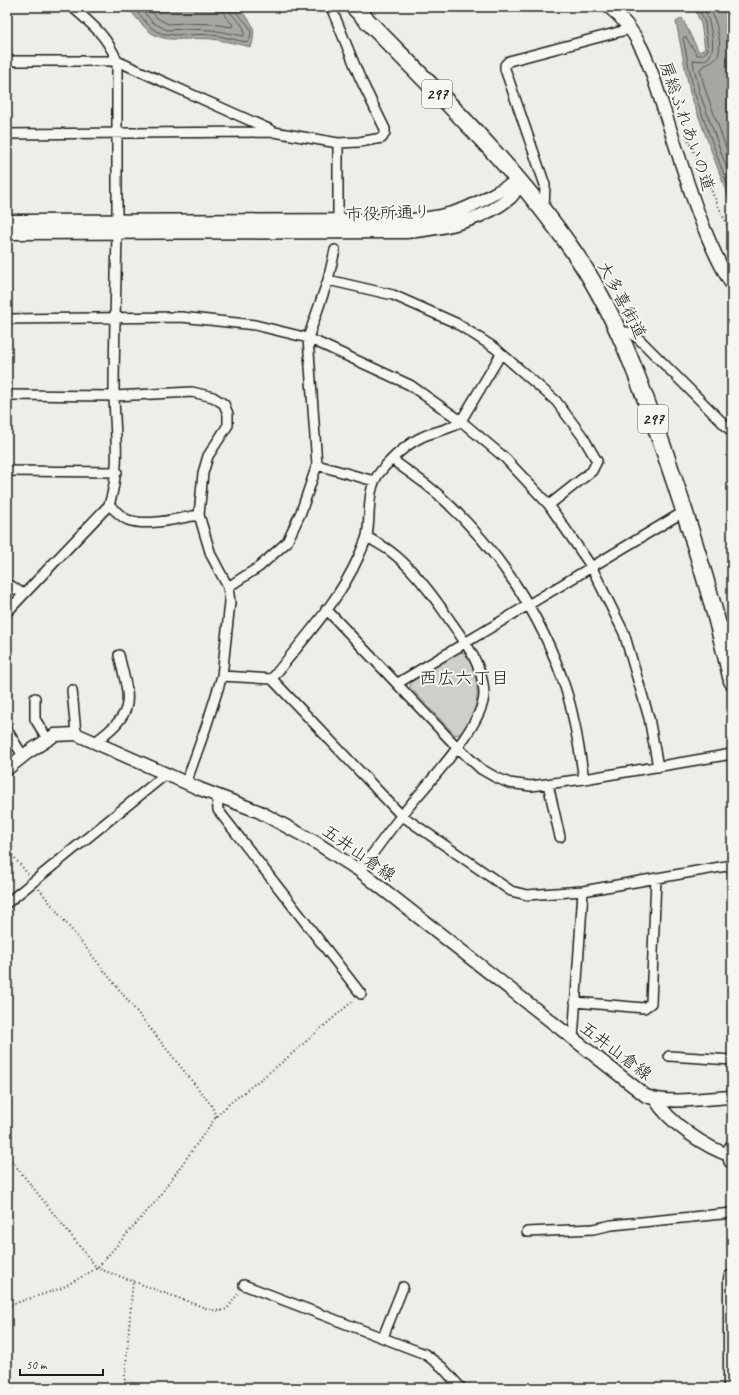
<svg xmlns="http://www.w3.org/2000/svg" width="739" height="1395" font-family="Caveat,'Klee One',sans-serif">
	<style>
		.green { fill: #cececb; stroke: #757574 }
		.water { fill: #a6a6a3; stroke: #6f6f6d }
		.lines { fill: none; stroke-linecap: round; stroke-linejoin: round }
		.shore { stroke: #535352; stroke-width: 1 }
		.street-casing { stroke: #1c1c1c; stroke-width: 12 }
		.secondary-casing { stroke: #1c1c1c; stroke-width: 15 }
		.highway-casing { stroke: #1c1c1c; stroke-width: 19 }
		.path { stroke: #1c1c1c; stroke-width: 2; stroke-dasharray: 1 3; stroke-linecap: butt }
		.street { stroke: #f6f6f2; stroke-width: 9 }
		.secondary { stroke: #f6f6f2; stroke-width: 12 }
		.highway { stroke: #f6f6f2; stroke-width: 16 }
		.labels { text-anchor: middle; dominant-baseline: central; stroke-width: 4; stroke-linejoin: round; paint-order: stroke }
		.shield { fill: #f6f6f2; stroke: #5d5d5c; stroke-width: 1 }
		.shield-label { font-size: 16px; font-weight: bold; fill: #1c1c1c }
		.street-label { font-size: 17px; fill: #1c1c1c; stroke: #f6f6f2 }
		.neighbourhood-label { font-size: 18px; fill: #1c1c1c; stroke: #f6f6f2 }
	</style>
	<rect width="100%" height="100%" fill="#edede9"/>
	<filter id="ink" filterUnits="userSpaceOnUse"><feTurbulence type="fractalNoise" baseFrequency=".025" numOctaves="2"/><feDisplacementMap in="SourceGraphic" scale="8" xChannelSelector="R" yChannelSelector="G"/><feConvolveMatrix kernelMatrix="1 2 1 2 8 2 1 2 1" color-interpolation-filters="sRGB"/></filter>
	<g filter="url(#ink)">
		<path class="green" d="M 457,652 L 465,653 C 477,670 481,694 473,714 C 470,720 466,727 462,733 L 455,735 L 410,687 L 411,682 Z"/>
		<path class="water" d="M 127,7 L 235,7 C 251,18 258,28 251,47 C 238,44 225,41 212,39 C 194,37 170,43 155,35 C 143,29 136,16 127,7 Z
			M 694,7 L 732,7 L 732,207 L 690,93 L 676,22 L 682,18 L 699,52 L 705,49 L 701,24 Z"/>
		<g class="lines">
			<path class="shore" d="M 133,7 C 141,15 147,26 156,31 C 168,38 196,33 211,35 C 224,36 236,41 248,42 C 259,25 235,18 234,7
				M 140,7 L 152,22 L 167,30 L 183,29 L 212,30 L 244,36 C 247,22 230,19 229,7
				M 148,7 L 157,18 L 168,24 L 184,23 L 212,24 L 232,27 L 233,25 L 225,16 L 223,7
				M 698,7 L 705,23 L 708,50 L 702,55 L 697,55 L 685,36 L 683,38 L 694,92 L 732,197
				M 704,7 C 709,20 725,67 694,60 L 693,62 L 699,91 L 732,183
				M 710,7 C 715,19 725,48 716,59 C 711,63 704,65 700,69 L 705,89 L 732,164"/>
			<g class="street-casing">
				<path id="street" d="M 72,7 C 92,24 107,36 117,61 L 117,220
					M 7,61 L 117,61 L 271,130
					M 7,134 L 274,132 L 338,143 L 359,142 L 382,138 L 385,133 L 385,129 L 360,78 L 331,7
					M 544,209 L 545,185 L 505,69 L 505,65 L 509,61 L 630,29
					M 338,220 L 338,143
					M 328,280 L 393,295 L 456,323 L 495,348 L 556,401 L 583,437 L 597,461 L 592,471 L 549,505
					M 7,319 L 181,317 L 255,325 L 308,338 L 410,385 L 461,421 L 505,458 L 549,505 L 591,566 L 624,633 L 649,718 L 658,767
					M 619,332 L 628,332 L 639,339 L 732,432
					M 7,395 L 114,396 L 192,392 L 213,397 L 224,404 L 228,414 L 228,425 L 208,456 L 203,473 L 199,515 L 211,555 L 228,587 L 230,602 L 222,676 L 206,727 L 186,783
					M 393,460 C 408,472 426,483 441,497 C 497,548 542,615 565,687 C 575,717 579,749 584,779
					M 317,465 L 374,481
					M 7,471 L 117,472
					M 109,505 C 114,509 122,518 128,520 C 149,527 178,518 199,515
					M 7,583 L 23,594
					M 228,587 L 259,567 L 287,542 L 301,512 L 317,465 L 308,338 L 328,280 L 335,250
					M 326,609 L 457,747 L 481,769 L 495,777 L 509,783 L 531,786 L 584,779 L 732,754
					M 7,612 L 109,505 C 121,468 115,434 114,396 C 114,342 116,287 117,232
					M 718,623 L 732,631
					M 222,676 L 272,679 L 401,815 L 511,891 L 527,895 L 583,891 L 732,865
					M 272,679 C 301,641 338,603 358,558 C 361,551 365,543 367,536 C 371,515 366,489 380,472 C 391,459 407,444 422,437 C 434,431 451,430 461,421 L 501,354
					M 398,683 L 685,511
					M 72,690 L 76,734
					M 35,698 L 35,719 L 48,740
					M 7,730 L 23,756
					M 95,742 C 137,711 130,702 119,655
					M 548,784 L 560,837
					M 217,796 L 218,810 L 361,994
					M 360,871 C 374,852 387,833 402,815 C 422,789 485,725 484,693 C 483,666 466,643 451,622 C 435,598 413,568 390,551 C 383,546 374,541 367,537
					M 7,903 L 166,774
					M 575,1002 L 644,1008 L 651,1003 L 656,878
					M 573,1040 L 583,891
					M 669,1056 L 732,1060
					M 527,1232 L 593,1229 L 612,1225 L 732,1213
					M 244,1285 L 425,1354 L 442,1367 L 461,1388
					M 383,1337 L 403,1287"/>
			</g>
			<g class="secondary-casing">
				<path id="secondary" d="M 609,7 C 643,34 651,71 664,110 C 683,167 701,235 732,285
					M 7,221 L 412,220 C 430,218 447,216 464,209 C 484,201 501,188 520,181
					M 7,233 L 406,232 C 442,229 483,221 511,197 C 515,193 518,186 520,181
					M 7,769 L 27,753 L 55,735 L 76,734 L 200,789 L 260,812 L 315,842 L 360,871 L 646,1096 C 670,1105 706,1098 732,1097
					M 655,1099 C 669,1123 706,1148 732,1156"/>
			</g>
			<g class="highway-casing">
				<path id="highway" d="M 354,7 C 429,85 509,159 571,248 C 615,310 640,382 665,453 C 691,529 714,602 732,681
					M 732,1149 L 732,1160
					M 732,1388 L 732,1278"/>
			</g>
			<path class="path" d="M 685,133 L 732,236
				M 7,849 L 28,874
				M 39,889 L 212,1106 L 216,1117
				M 7,1155 L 97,1268 L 211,1310 L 220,1311 L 227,1309 L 239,1292
				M 7,1306 L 62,1288 L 97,1268 L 156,1201 L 216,1117 L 230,1103 L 280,1064 L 354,1000
				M 124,1388 L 133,1280"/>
			<use href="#street" class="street"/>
			<use href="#secondary" class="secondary"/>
			<use href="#highway" class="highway"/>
		</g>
	</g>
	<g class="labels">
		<g class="shield">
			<rect x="422" y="80" width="30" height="28" rx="3"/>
			<rect x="638" y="405" width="30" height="28" rx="3"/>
		</g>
		<g class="shield-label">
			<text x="437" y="94">297</text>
			<text x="653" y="419">297</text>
		</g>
		<g class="street-label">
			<text transform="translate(687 126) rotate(71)">房総ふれあいの道</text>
			<text transform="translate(388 213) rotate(-2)">市役所通り</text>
			<text transform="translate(622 300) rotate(62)">大多喜街道</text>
			<text transform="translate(359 853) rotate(35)">五井山倉線</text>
			<text transform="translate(616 1051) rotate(37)">五井山倉線</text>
		</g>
		<g class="neighbourhood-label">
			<text x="464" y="678">西広六丁目</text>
		</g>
	</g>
	<rect width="739" height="1395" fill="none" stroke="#f6f6f2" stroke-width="24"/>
	<rect x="12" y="12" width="715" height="1371" fill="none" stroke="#1c1c1c" stroke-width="1.5" filter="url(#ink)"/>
	<path d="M20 1369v6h83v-6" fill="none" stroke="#1c1c1c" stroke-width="2"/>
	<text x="26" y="1369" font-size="12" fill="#1c1c1c" stroke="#f6f6f2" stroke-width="3" paint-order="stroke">50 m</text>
</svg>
